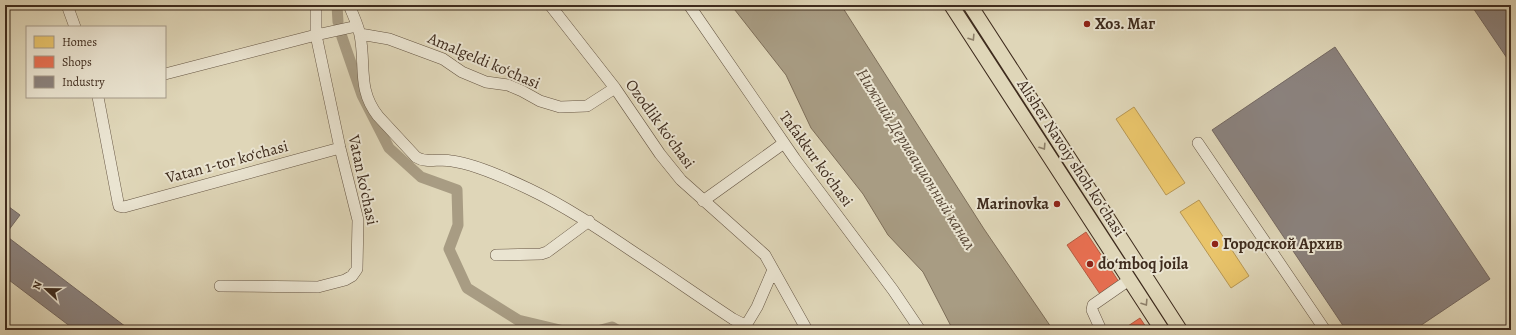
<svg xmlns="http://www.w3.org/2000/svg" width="1516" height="335" font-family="Alegreya,serif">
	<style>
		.water { fill: #a89c83; stroke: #7e6f5a }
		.homes { fill: #e9c46a; stroke: #b69653 }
		.shops { fill: #e76f51; stroke: #b45b41 }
		.industry { fill: #8a817c; stroke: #736760 }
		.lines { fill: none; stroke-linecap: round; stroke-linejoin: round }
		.canal { stroke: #a89c83; stroke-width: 11 }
		.minor-casing { stroke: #665644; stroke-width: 12 }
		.major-casing { stroke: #3e2b1d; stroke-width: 16 }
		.minor { stroke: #eae4d1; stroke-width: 11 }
		.major { stroke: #dfd6b8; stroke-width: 14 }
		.oneway { stroke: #8e806a }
		.poi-dot { fill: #8f2418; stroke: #eae4d1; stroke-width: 1.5 }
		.labels { text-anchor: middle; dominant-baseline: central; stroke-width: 4; stroke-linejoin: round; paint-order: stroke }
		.poi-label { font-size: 16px; font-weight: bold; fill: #3e2b1d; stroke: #eae4d1; text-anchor: start }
		.street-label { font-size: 16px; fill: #3e2b1d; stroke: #eae4d1 }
		.water-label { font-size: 17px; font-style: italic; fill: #584736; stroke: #eae4d1 }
	</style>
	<rect width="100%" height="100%" fill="#dfd6b8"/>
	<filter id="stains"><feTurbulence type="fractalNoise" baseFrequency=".005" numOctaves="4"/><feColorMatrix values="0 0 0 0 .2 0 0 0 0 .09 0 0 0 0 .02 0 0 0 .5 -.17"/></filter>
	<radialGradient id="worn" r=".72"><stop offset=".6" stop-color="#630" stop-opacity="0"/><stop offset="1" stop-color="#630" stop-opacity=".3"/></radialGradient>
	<path class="water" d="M 731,5 L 841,5 L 984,229 L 1053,330 L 953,330 L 923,272 L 888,235 L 863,194 L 811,128 L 786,75 Z"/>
	<path class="homes" d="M 1134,107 L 1185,183 L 1166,195 L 1116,119 Z
		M 1199,200 L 1249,276 L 1231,288 L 1180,212 Z"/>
	<path class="shops" d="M 1086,232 L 1121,285 L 1102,297 L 1067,245 Z
		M 1140,318 L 1148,330 L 1122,330 Z"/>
	<path class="industry" d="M 1471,5 L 1511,5 L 1511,64 Z
		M 1335,47 L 1490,279 L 1414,330 L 1346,330 L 1212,130 Z
		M 5,204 L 20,215 L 5,235 Z
		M 5,235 L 130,330 L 75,330 L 5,277 Z"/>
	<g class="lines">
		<path class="canal" d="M 337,5 L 338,22
			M 342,37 L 362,95 L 389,148 L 421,177 L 457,190 L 458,225 L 449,249 L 467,288 L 518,320 L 560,330
			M 601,330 L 612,327 L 617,330"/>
		<g class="minor-casing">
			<path id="minor" d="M 67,5 L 75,27
				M 349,5 C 353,15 358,25 360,35 C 366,66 357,89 378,116 L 416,157 C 427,164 439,158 452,161 C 474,164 508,179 529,189 C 567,207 602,231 638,255 C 670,276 701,298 733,319 L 743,324 L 748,322 L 757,307 L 773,270
				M 550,5 L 615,88 L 660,154 L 681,180 L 765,255 L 807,330
				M 689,5 L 795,159 L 893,290 L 920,330
				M 360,34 L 389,39 L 443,59 L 462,72 L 486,82 L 508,85 L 522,91 L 540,101 L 560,107 L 587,106 L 615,88
				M 165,74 L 316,35 L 357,26
				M 98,97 L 118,202 L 119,206 L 124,207 L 340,148
				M 1198,143 L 1325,330
				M 703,201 L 784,143
				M 496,255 L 541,254 L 547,252 L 589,221
				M 220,286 L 318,287 L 345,280 L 352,276 L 357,269 L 358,220 L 340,148 L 316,35 L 316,5
				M 1101,330 L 1092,310 L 1093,305 L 1129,280"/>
		</g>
		<g class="major-casing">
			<path id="major" d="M 951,5 L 1162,330
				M 970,5 L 1180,330"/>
		</g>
		<use href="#minor" class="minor"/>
		<use href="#major" class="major"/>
	</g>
	<defs><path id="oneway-chevron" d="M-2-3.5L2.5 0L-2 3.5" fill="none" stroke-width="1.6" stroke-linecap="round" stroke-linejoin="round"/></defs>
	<g class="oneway">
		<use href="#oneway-chevron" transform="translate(972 38) rotate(57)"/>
		<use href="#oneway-chevron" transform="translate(1043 147) rotate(57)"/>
		<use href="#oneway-chevron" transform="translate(1145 303) rotate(57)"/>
	</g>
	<g class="poi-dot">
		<circle cx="1087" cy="24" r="4"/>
		<circle cx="1057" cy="204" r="4"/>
		<circle cx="1215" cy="244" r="4"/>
		<circle cx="1090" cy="264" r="4"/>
	</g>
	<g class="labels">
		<g class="poi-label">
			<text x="1095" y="24">Хоз. Маг</text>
			<text x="1049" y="204" text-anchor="end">Marinovka</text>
			<text x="1223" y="244">Городской Архив</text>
			<text x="1098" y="264">doʻmboq joila</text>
		</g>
		<g class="street-label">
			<text transform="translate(484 61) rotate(23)">Amalgeldi ko‘chasi</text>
			<text transform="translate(660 124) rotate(54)">Ozodlik ko‘chasi</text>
			<text transform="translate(1071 158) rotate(57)">Alisher Navoiy shoh koʻchasi</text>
			<text transform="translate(816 159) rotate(54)">Tafakkur ko‘chasi</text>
			<text transform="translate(227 162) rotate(-15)">Vatan 1-tor ko‘chasi</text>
			<text transform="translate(363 180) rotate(78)">Vatan ko'chasi</text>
		</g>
		<g class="water-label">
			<text transform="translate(916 159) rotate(58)">Нижний Деривационный канал</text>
		</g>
	</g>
	<rect width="1516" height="335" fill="none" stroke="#dfd6b8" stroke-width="20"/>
	<rect x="6" y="6" width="1504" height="323" fill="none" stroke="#3e2b1d" stroke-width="2"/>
	<rect x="10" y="10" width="1496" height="315" fill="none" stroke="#3e2b1d"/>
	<rect x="26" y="26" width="140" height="72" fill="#eae4d1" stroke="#a59a89"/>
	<rect x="34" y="36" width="20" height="12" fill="#e9c46a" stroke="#a59a89"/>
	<text x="62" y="46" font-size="12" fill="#3e2b1d">Homes</text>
	<rect x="34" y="56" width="20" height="12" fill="#e76f51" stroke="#a59a89"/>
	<text x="62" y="66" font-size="12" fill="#3e2b1d">Shops</text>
	<rect x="34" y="76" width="20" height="12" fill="#8a817c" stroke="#a59a89"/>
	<text x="62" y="86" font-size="12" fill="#3e2b1d">Industry</text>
	<g transform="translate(46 289) rotate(292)" stroke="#eae4d1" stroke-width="3" paint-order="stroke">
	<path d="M0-3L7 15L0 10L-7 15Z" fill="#3e2b1d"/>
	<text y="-6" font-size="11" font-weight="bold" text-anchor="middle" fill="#3e2b1d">N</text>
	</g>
	<rect width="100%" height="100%" filter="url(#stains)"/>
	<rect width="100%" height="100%" fill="url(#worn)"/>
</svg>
